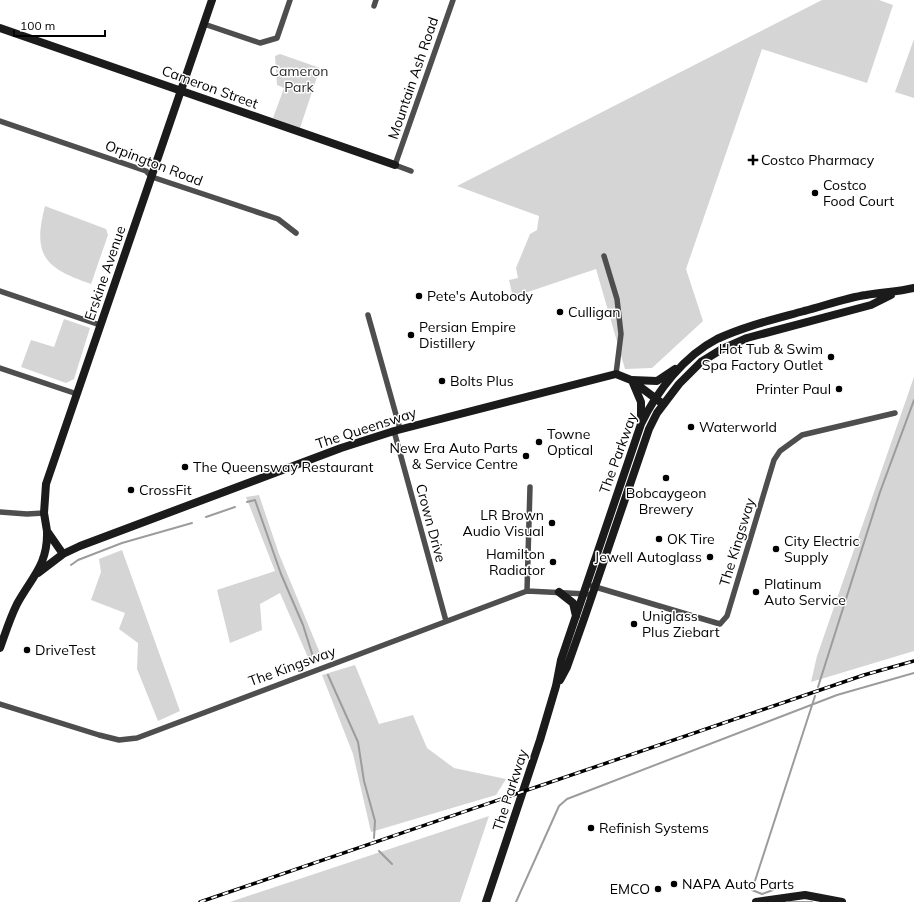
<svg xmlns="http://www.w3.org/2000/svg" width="914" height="902" font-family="Mulish,sans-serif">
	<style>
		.green { fill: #d5d5d5 }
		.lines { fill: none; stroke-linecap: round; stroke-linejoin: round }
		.stream { stroke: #9c9c9c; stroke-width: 2 }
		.street { stroke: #4e4e4e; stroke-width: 5.5 }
		.secondary { stroke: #1b1b1b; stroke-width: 8 }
		.rail-casing { stroke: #000; stroke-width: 3.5 }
		.rail { stroke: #fff; stroke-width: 2; stroke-dasharray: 6; stroke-linecap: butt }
		.poi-dot { fill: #000; stroke: #fff; stroke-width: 1.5 }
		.labels { text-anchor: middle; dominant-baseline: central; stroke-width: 3; stroke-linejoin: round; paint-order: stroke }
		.park-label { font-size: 14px; fill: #2c2c2c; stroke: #fff }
		.street-label { font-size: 14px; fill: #000; stroke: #fff }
		.poi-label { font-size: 14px; fill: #000; stroke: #fff; text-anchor: start }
	</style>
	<rect width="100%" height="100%" fill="#fff"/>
	<path class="green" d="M 822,0 L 879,0 L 893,5 L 867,83 L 762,49 L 686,269 L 703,321 L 652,368 L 625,369 L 596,269 L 513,297 L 509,280 L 518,278 L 516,268 L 530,234 L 537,230 L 539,216 L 457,186 Z
		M 914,39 L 914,98 L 895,92 Z
		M 280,54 L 320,68 L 300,128 L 273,118 L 284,88 L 277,85 L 275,56 Z
		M 45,206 L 106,229 L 108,235 L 91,284 C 45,268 32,256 45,206 Z
		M 64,319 L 90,328 L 74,379 L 66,383 L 21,367 L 31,340 L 54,347 Z
		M 914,377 L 914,651 L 811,682 L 817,656 Z
		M 259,495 L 279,554 L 322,658 L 310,662 L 280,593 L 260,604 L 262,630 L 230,643 L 217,590 L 275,571 L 246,497 Z
		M 122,550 L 180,711 L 158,721 L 137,669 L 138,643 L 119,629 L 125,613 L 91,600 L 101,572 L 99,559 Z
		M 355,665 L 379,724 L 413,715 L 427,748 L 454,768 L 506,779 L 496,795 L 371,832 L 353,754 L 322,675 Z
		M 489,816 L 460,902 L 230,902 Z"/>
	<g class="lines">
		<path class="stream" d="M 247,502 L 255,500 L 281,574 L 303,625 L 315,663
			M 206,517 L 235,507
			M 71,565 L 78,560 L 122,543 L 192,523
			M 328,675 L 358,742 L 364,781 L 375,821 L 374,838
			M 818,687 L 880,492 L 914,400
			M 379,851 L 392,864
			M 773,890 L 762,894 L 752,890 L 815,696
			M 516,902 L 559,806 L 567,799 L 837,695 L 914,673
			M 789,902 L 812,902"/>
		<path class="street" d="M 374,6 L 376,0
			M 204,24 L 260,43 L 277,38 L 290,0
			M 0,121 L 146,171 L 152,177 L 278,219 L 296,233
			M 411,171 L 395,165 L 453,0
			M 604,256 L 617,299 L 621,334 L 616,374
			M 0,291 L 100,325
			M 368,315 L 400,429
			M 0,368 L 77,394
			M 394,431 L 446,621
			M 0,512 L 27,514 L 44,513
			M 592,586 L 720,624 L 727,616 L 774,460 L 780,451 L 802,435 L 895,413
			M 527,591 L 530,487
			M 0,704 L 99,735 L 119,740 L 137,738 L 527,591 L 587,594"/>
		<path class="secondary" d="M 0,28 C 132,73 263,120 395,165
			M 632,380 L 657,381 L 675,369
			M 633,383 L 641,402 L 641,419
			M 63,554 L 47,531 L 44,513 L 46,484 L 212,0
			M 38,573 L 63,554 L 80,546 L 341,448 L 394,431 L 616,374 L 631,380 L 663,404
			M 559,592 L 573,603 L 576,616
			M 0,648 C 5,634 10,618 17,604 C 31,578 48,565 47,532
			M 560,680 L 567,667 L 584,619 L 649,429 L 657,413 L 679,384 L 701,362 L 722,349 L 747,338 L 871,305 L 891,295
			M 486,902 L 540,740 L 556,686 L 561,660 L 641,424 C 657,391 684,356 717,339 C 745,326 775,319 804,311 C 824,306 845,298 866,295 C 882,292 898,292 914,288
			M 756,902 L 805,895 L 842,902"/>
		<g class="rail-casing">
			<path id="rail" d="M 200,902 L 864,675 L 914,661"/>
		</g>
		<use href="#rail" class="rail"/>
	</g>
	<g class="poi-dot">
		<path d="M751 154h4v4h4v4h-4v4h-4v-4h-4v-4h4z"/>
		<circle cx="815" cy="193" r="4"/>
		<circle cx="419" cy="296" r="4"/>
		<circle cx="560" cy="312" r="4"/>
		<circle cx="411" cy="335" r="4"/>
		<circle cx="831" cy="357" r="4"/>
		<circle cx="442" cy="381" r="4"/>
		<circle cx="839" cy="389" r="4"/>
		<circle cx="691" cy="427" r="4"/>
		<circle cx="539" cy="442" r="4"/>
		<circle cx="526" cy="456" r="4"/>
		<circle cx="185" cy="467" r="4"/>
		<circle cx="666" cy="478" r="4"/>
		<circle cx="131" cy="490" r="4"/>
		<circle cx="552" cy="523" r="4"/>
		<circle cx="659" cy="539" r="4"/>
		<circle cx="776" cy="549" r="4"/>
		<circle cx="710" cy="557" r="4"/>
		<circle cx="553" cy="562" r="4"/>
		<circle cx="756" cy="592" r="4"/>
		<circle cx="634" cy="624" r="4"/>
		<circle cx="27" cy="650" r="4"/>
		<circle cx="591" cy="828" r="4"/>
		<circle cx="674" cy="884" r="4"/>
		<circle cx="658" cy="889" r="4"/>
	</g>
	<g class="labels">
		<g class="park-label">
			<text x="299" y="71">Cameron<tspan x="299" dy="16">Park</tspan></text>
		</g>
		<g class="street-label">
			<text transform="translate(413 78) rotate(-71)">Mountain Ash Road</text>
			<text transform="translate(210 87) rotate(20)">Cameron Street</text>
			<text transform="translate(154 163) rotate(21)">Orpington Road</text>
			<text transform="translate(105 273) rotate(-71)">Erskine Avenue</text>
			<text transform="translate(366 428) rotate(-18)">The Queensway</text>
			<text transform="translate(618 453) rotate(-70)">The Parkway</text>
			<text transform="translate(431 523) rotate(75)">Crown Drive</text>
			<text transform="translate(737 542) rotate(-73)">The Kingsway</text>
			<text transform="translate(292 666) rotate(-20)">The Kingsway</text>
			<text transform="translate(510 790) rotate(-72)">The Parkway</text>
		</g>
		<g class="poi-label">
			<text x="761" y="160">Costco Pharmacy</text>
			<text x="823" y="185">Costco<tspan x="823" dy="16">Food Court</tspan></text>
			<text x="427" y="296">Pete's Autobody</text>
			<text x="568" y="312">Culligan</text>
			<text x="419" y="327">Persian Empire<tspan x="419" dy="16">Distillery</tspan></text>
			<text x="823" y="349" text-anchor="end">Hot Tub &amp; Swim<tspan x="823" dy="16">Spa Factory Outlet</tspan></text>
			<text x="450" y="381">Bolts Plus</text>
			<text x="831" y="389" text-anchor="end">Printer Paul</text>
			<text x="699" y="427">Waterworld</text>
			<text x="547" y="434">Towne<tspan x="547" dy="16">Optical</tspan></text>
			<text x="518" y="448" text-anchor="end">New Era Auto Parts<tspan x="518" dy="16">&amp; Service Centre</tspan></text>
			<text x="193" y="467">The Queensway Restaurant</text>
			<text x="139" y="490">CrossFit</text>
			<text x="666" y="493" text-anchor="middle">Bobcaygeon<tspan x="666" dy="16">Brewery</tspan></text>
			<text x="544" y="515" text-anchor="end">LR Brown<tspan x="544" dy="16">Audio Visual</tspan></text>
			<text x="667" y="539">OK Tire</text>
			<text x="784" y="541">City Electric<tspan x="784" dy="16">Supply</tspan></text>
			<text x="545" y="554" text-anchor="end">Hamilton<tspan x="545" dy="16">Radiator</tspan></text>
			<text x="702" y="557" text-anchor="end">Jewell Autoglass</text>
			<text x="764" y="584">Platinum<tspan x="764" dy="16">Auto Service</tspan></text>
			<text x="642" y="616">Uniglass<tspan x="642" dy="16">Plus Ziebart</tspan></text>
			<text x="35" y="650">DriveTest</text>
			<text x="599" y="828">Refinish Systems</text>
			<text x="682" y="884">NAPA Auto Parts</text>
			<text x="650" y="889" text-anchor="end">EMCO</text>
		</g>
	</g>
	<path d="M14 30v6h91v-6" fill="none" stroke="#000000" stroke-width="2"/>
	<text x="20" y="30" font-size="12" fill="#000000" stroke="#ffffff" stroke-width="3" paint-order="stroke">100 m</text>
</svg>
